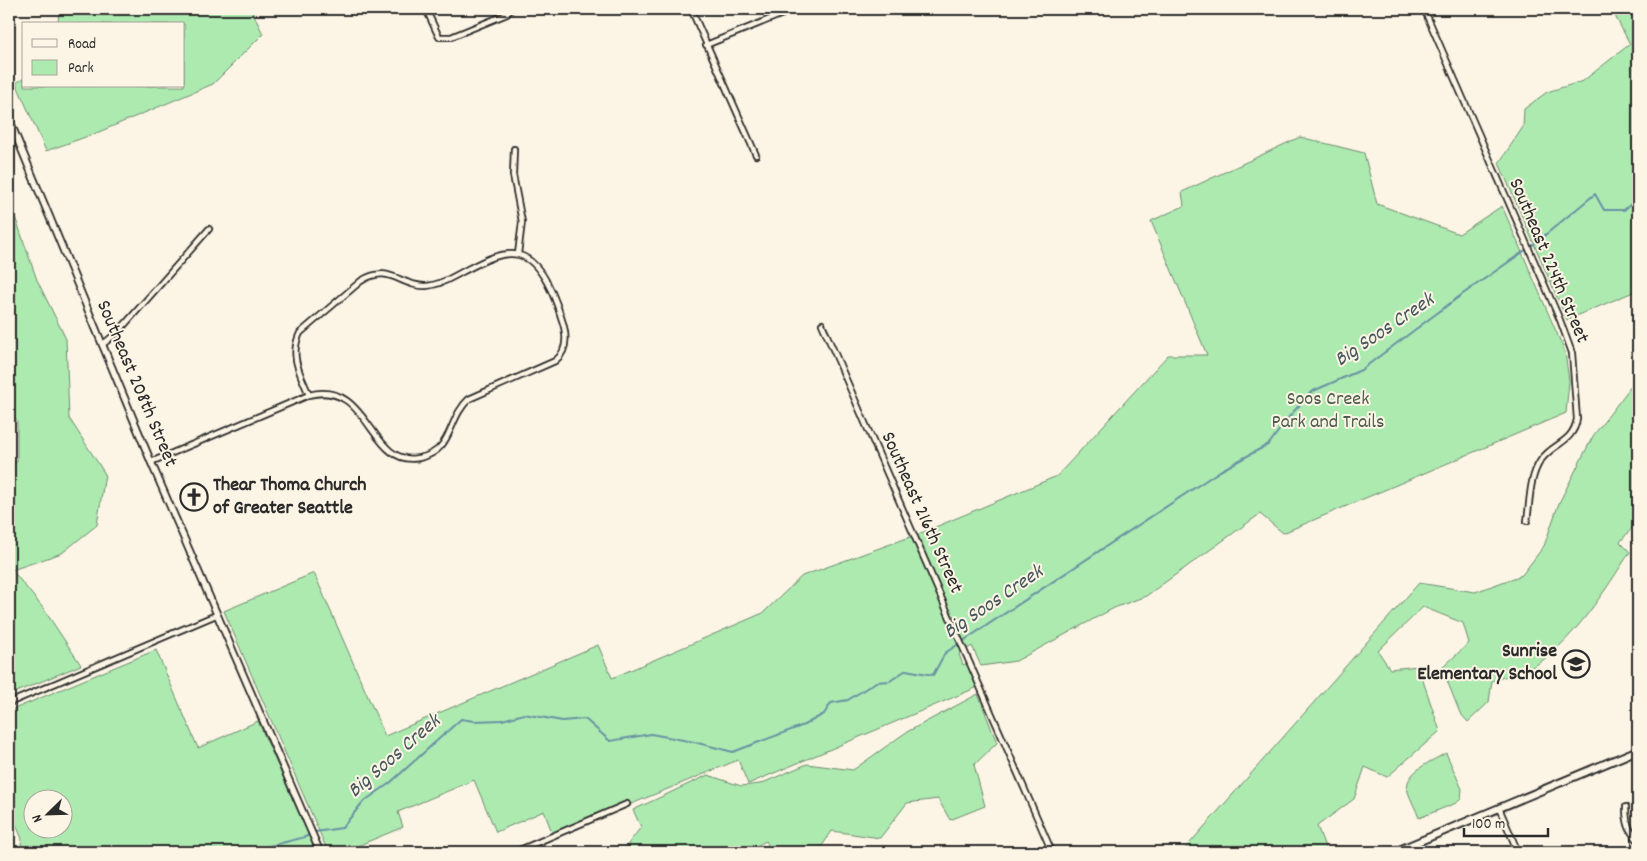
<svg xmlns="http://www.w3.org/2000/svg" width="1647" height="861" font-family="Dekko,sans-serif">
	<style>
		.green { fill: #adeab0; stroke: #6c8a6e; fill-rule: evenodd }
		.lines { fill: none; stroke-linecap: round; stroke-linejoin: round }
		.stream { stroke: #6993a3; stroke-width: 2 }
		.minor-casing { stroke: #2b2b2b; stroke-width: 8 }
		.tertiary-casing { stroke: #2b2b2b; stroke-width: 9 }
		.secondary-casing { stroke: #2b2b2b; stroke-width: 10 }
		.minor { stroke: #fcf5e5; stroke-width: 4.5 }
		.tertiary { stroke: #fcf5e5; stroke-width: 5.5 }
		.secondary { stroke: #fcf5e5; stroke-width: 6 }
		.labels { text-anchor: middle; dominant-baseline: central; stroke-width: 4; stroke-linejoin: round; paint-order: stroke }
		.street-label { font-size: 20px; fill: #2b2b2b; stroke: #fcf5e5 }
		.park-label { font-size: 20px; fill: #4c5b4c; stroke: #fcf5e5 }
		.poi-label { font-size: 20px; font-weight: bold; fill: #2b2b2b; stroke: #fcf5e5; text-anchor: start }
		.water-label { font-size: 21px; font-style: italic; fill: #45565d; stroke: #fcf5e5 }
	</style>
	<rect width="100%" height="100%" fill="#fcf5e5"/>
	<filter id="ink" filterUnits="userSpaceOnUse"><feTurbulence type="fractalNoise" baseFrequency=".02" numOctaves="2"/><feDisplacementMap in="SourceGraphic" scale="10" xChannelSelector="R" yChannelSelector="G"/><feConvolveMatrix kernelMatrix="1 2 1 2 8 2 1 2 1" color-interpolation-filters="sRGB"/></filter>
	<g filter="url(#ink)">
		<path class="green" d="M 59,9 L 141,9 L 171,11 L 174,9 L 251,9 L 263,34 L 213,84 L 94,134 L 46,151 L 16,83 L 24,78 L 24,86 L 184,86 L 184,24 L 58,24 Z
			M 1627,9 L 1638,9 L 1638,290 L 1567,320 L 1499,163 L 1523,127 L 1524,109 L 1547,92 L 1583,81 L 1630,44 L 1614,14 Z
			M 1300,137 L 1364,153 L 1377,204 L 1459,234 L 1502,206 L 1565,352 L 1569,381 L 1566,413 L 1283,533 L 1260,514 L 1146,596 L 1114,608 L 1016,661 L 981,666 L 972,646 L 959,654 L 963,665 L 968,663 L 978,687 L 748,784 L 738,760 L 624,807 L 554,838 L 544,811 L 496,832 L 474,780 L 398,812 L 403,827 L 343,852 L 328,852 L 224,611 L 314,573 L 385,736 L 598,645 L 612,678 L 763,613 L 802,576 L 921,533 L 1057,476 L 1168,355 L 1207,355 L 1151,221 L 1184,206 L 1182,192 Z
			M 9,199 L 37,280 L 66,339 L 69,418 L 105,474 L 97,525 L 62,553 L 12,570 L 43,608 L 81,665 L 9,695 L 9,463 L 17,462 L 17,421 L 9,408 Z
			M 1638,377 L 1638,521 L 1620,542 L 1630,552 C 1606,589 1576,637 1539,663 C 1528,671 1506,676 1492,681 L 1489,702 L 1468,722 L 1460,713 L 1442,668 L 1469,643 L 1463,623 L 1423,607 L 1378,651 L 1390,669 L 1418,666 L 1440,731 L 1387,777 L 1365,767 L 1354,799 L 1317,826 L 1327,852 L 1182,852 L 1419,583 L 1475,592 L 1522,575 L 1544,546 L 1559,503 L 1593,436 Z
			M 156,650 L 198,748 L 258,721 L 316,852 L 20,852 L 22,839 L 9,807 L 9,711 ZM 32,798 L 62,798 L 62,828 L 32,828 Z
			M 978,694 L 997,743 L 974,765 L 985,806 L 950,820 L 938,799 L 907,803 L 880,838 L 832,831 L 818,852 L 771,852 L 766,841 L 746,851 L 746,852 L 622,852 L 641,827 L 633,810 L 708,775 L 741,786 L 760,784 L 807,764 L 853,770 L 905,733 Z
			M 1446,753 L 1462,789 L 1461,799 L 1456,803 L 1419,818 C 1416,809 1411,801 1408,792 C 1402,772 1433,761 1446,753 Z"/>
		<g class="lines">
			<path class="stream" d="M 260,852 L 266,847 L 305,837 L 315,832 L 342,828 L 363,802 L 390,783 L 461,719 L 474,721 L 502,720 L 524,714 L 562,721 L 585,719 L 610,741 L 651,734 L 694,742 L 733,752 L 804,725 L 824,714 L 831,703 L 848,700 L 876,682 L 890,681 L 906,670 L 933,675 L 945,653 L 1220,471 L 1269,444 L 1288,418 L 1311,392 L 1361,370 L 1460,296 L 1540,240 L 1545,235 L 1595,194 L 1604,210 L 1624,210 L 1638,198"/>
			<g class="minor-casing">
				<path id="minor" d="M 426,9 L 439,37 L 451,37 L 507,14 L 511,9
					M 691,9 L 756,155
					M 1424,9 L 1560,320 L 1572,353 L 1577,419 C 1573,443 1553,443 1541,460 C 1529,477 1530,502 1527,521
					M 706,45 L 795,9
					M 514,149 L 513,175 L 522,222 L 518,254
					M 822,324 L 1052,852
					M 102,345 L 119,331 L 209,229
					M 151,462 L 309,395 C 370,379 369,468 419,458 C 454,451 447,419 469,399 L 555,361 C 568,351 567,335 562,320 C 556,300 542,261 519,255 C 500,250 478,264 462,272 C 451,278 439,285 426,286 C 400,287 390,263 361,281 L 300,333 C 289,356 300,373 309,395
					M 9,518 L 10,518
					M 9,703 L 216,615
					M 1626,807 C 1626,820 1628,831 1638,840
					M 1499,808 L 1518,852
					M 515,852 L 627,804
					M 617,852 L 619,851"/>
			</g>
			<g class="tertiary-casing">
				<path id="tertiary" d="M 9,119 L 151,462 L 320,852"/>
			</g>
			<g class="secondary-casing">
				<path id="secondary" d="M 1394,852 L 1638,750"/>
			</g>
			<use href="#minor" class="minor"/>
			<use href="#tertiary" class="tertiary"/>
			<use href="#secondary" class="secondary"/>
		</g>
	</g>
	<defs>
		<g id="church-ring" transform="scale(1.4375)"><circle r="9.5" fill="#fcf5e5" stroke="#2b2b2b" stroke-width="1.5"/><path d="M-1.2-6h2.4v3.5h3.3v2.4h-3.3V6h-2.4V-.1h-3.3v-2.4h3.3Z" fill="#2b2b2b"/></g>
		<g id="school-ring" transform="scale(1.4375)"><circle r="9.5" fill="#fcf5e5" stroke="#2b2b2b" stroke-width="1.5"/><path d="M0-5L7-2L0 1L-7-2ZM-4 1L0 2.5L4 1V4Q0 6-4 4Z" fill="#2b2b2b"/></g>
	</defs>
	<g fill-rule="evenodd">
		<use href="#church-ring" x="194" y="497"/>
		<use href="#school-ring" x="1576" y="664"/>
	</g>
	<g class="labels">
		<g class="street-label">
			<text transform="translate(1548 261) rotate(67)">Southeast 224th Street</text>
			<text transform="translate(136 384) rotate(67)">Southeast 208th Street</text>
			<text transform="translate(921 513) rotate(66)">Southeast 216th Street</text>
		</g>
		<g class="park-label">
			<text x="1328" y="400">Soos Creek<tspan x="1328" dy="23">Park and Trails</tspan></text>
		</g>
		<g class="poi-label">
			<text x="213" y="486">Thear Thoma Church<tspan x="213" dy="23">of Greater Seattle</tspan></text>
			<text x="1557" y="652" text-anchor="end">Sunrise<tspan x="1557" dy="23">Elementary School</tspan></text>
		</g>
		<g class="water-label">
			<text transform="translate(1385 331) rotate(-34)">Big Soos Creek</text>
			<text transform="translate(994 603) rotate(-34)">Big Soos Creek</text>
			<text transform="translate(395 757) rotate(-41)">Big Soos Creek</text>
		</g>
	</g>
	<rect width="1647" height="861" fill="none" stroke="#fcf5e5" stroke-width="30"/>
	<rect x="15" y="15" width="1617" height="831" fill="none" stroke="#2b2b2b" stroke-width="2" filter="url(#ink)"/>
	<rect x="22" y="22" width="162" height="65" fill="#fcf5e5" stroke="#a8a49b"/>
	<rect x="32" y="39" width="25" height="8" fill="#fcf5e5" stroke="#a8a49b"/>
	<text x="68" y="48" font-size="15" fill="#2b2b2b">Road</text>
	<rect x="32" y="60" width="25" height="15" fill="#adeab0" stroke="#a8a49b"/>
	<text x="68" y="72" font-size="15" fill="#2b2b2b">Park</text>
	<g transform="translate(48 814) rotate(247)"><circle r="24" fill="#fcf5e5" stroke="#a8a49b"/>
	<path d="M0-4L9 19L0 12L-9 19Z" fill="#2b2b2b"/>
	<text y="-8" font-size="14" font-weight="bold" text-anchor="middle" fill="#2b2b2b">N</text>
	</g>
	<path d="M1464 828v8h84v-8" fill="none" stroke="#2b2b2b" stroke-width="2.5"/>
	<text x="1472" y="828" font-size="15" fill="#2b2b2b" stroke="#fcf5e5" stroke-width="4" paint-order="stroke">100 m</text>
</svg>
